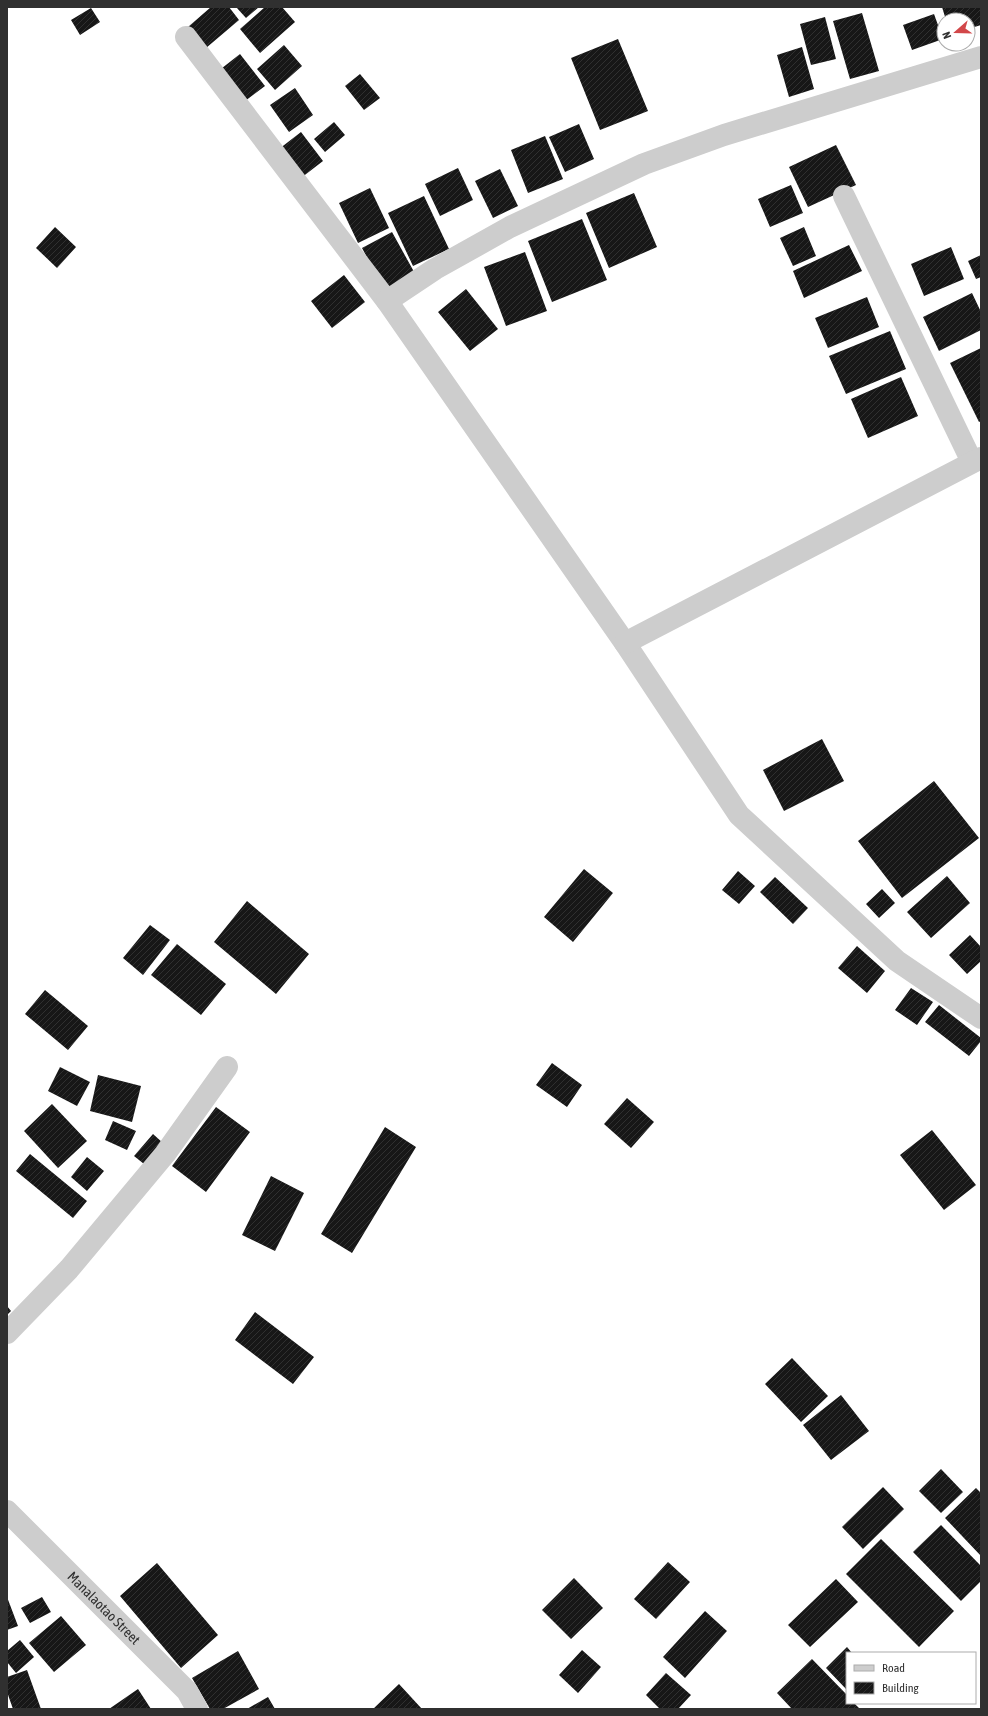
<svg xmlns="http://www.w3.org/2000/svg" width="988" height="1716" font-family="'Asap Condensed',sans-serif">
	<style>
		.building { fill: url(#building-hatch) }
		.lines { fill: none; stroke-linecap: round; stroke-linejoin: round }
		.minor { stroke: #cdcdcd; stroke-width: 22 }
		.labels { text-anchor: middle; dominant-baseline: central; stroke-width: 4; stroke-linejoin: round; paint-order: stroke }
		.street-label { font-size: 14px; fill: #303030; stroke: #fff }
	</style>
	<defs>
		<pattern id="building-hatch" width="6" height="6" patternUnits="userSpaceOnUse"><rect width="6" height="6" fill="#171717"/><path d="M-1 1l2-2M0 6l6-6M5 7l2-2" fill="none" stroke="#303030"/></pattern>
	</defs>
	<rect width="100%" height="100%" fill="#fff"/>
	<path class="building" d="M 211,7 L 229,7 L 239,20 L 206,48 L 188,27 Z
		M 236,7 L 259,7 L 246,18 Z
		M 265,7 L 282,7 L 295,22 L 260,53 L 240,29 Z
		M 942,7 L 981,7 L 981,25 L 968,29 L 968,20 L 946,20 Z
		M 91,8 L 100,22 L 80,35 L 71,20 Z
		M 862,13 L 879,71 L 850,79 L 833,21 Z
		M 934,14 L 943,39 L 912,50 L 903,25 Z
		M 825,17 L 836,59 L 811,65 L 800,24 Z
		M 618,39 L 648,111 L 600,130 L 571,58 Z
		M 284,45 L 302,66 L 275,90 L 257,69 Z
		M 802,47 L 814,89 L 789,97 L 777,55 Z
		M 240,54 L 265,86 L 241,104 L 217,72 Z
		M 360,74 L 380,98 L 364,110 L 345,86 Z
		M 295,88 L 313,115 L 289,132 L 270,105 Z
		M 334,122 L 345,135 L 325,152 L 314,139 Z
		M 579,124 L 594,159 L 565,172 L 549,137 Z
		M 301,132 L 323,161 L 301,178 L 279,149 Z
		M 545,136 L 563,179 L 528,193 L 511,150 Z
		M 836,145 L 856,185 L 808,207 L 789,167 Z
		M 458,168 L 473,200 L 440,216 L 425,184 Z
		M 500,169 L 518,206 L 493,218 L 475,181 Z
		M 791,185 L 803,213 L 770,227 L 758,199 Z
		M 370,188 L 389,228 L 358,243 L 339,203 Z
		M 634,193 L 657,247 L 609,268 L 586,213 Z
		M 424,196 L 449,249 L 413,266 L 388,213 Z
		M 582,219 L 607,280 L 552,302 L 528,241 Z
		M 55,227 L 76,247 L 57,268 L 36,248 Z
		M 804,227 L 816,256 L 793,266 L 780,238 Z
		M 392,232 L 418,279 L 387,295 L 362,248 Z
		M 849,245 L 862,271 L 804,298 L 793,271 Z
		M 951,247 L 964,279 L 924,296 L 911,264 Z
		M 525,252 L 547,311 L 506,326 L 484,267 Z
		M 981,255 L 981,277 L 976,279 L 968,261 Z
		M 344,275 L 365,302 L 332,328 L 311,301 Z
		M 466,289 L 498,329 L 470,351 L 438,312 Z
		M 972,293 L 981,312 L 981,330 L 939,351 L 923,317 Z
		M 867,297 L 879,327 L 828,348 L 815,318 Z
		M 890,331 L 906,369 L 846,394 L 829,356 Z
		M 981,348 L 981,421 L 979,422 L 950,363 Z
		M 901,377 L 918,416 L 868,438 L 851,399 Z
		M 822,739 L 844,781 L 784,811 L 763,770 Z
		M 934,781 L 979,838 L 902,898 L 858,841 Z
		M 584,869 L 613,893 L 573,942 L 544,917 Z
		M 738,871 L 755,886 L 739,904 L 722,890 Z
		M 947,876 L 970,903 L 931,938 L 907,912 Z
		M 775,877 L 808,908 L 793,924 L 760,892 Z
		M 882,889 L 895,903 L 879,918 L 866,904 Z
		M 247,901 L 309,954 L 276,994 L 214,942 Z
		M 150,925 L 170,940 L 143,975 L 123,958 Z
		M 970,935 L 981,947 L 981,961 L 967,974 L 949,955 Z
		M 177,944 L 226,984 L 201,1015 L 151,975 Z
		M 857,946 L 885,971 L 867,993 L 838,968 Z
		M 911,988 L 933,1002 L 917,1025 L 895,1010 Z
		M 45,990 L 88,1026 L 68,1050 L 25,1014 Z
		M 939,1005 L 981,1038 L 981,1041 L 969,1056 L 925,1022 Z
		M 552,1063 L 582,1085 L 567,1107 L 536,1085 Z
		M 60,1067 L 90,1082 L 77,1106 L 48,1091 Z
		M 98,1075 L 141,1086 L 132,1122 L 90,1111 Z
		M 627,1098 L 654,1122 L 631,1148 L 604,1124 Z
		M 52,1104 L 87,1141 L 58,1168 L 24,1131 Z
		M 216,1107 L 250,1132 L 206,1192 L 172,1166 Z
		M 113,1121 L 136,1131 L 127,1150 L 105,1140 Z
		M 385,1127 L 416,1147 L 352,1253 L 321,1234 Z
		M 932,1130 L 976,1185 L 944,1210 L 900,1155 Z
		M 153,1134 L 163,1143 L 144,1164 L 134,1156 Z
		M 30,1154 L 87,1201 L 73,1218 L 16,1171 Z
		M 87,1157 L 104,1171 L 87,1191 L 71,1177 Z
		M 271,1176 L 304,1193 L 275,1251 L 242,1235 Z
		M 7,1306 L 11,1311 L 7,1315 Z
		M 255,1312 L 314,1357 L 293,1384 L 235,1340 Z
		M 792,1358 L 828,1396 L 801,1422 L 765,1384 Z
		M 841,1395 L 869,1431 L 831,1460 L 803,1425 Z
		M 941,1469 L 963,1492 L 941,1513 L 919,1491 Z
		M 883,1487 L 904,1509 L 863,1549 L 842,1527 Z
		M 976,1488 L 981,1493 L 981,1556 L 945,1518 Z
		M 941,1525 L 981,1566 L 981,1581 L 961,1601 L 913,1552 Z
		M 881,1539 L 954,1611 L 919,1647 L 846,1574 Z
		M 668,1562 L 690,1582 L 656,1619 L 634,1599 Z
		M 157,1563 L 218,1635 L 181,1668 L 120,1596 Z
		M 574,1578 L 603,1608 L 571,1639 L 542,1610 Z
		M 836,1579 L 858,1602 L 810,1647 L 788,1625 Z
		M 7,1597 L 18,1626 L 7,1630 Z
		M 42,1597 L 51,1612 L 30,1623 L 21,1608 Z
		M 705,1611 L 727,1631 L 685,1678 L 663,1657 Z
		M 61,1616 L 86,1645 L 54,1672 L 29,1643 Z
		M 20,1640 L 34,1657 L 16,1673 L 7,1662 L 7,1651 Z
		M 847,1647 L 852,1653 L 847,1653 L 846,1689 L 826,1668 Z
		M 582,1650 L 601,1667 L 578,1693 L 559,1675 Z
		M 238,1651 L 259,1689 L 223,1709 L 210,1709 L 192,1678 Z
		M 812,1659 L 847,1695 L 847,1703 L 854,1703 L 860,1709 L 792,1709 L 777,1693 Z
		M 27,1670 L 41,1709 L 13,1709 L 7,1692 L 7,1677 Z
		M 666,1673 L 691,1695 L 678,1709 L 660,1709 L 646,1695 Z
		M 399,1684 L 422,1709 L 373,1709 Z
		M 138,1689 L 151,1709 L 109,1709 Z
		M 268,1697 L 275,1709 L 247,1709 Z"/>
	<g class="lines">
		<g class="minor">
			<path d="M 186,37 L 387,301 L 625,643 L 739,815 L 897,961 L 981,1018"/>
			<path d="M 844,196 L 972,462"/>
			<path d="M 387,301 L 435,269 L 510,227 L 644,164 L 724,135 L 981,57"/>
			<path d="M 625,643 L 981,458"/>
			<path d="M 7,1333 L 69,1269 L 165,1154 L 227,1067"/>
			<path id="s1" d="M 7,1511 L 187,1691 L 197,1709"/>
		</g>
	</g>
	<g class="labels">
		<g class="street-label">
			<text stroke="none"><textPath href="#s1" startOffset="137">Manalaotao Street</textPath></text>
		</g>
	</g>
	<rect width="988" height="1716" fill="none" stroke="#303030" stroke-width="16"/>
	<rect x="846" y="1652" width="130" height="52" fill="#ffffff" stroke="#acacac"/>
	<rect x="854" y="1665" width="20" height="6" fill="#cdcdcd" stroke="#acacac"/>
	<text x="882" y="1672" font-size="12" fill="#303030">Road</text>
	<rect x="854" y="1682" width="20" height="12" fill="url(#building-hatch)" stroke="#acacac"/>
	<text x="882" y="1692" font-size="12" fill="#303030">Building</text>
	<g transform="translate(956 32) rotate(250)"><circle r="19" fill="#ffffff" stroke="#acacac"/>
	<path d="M0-3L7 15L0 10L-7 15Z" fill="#d24749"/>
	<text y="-6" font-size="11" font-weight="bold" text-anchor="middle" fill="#303030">N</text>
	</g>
</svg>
